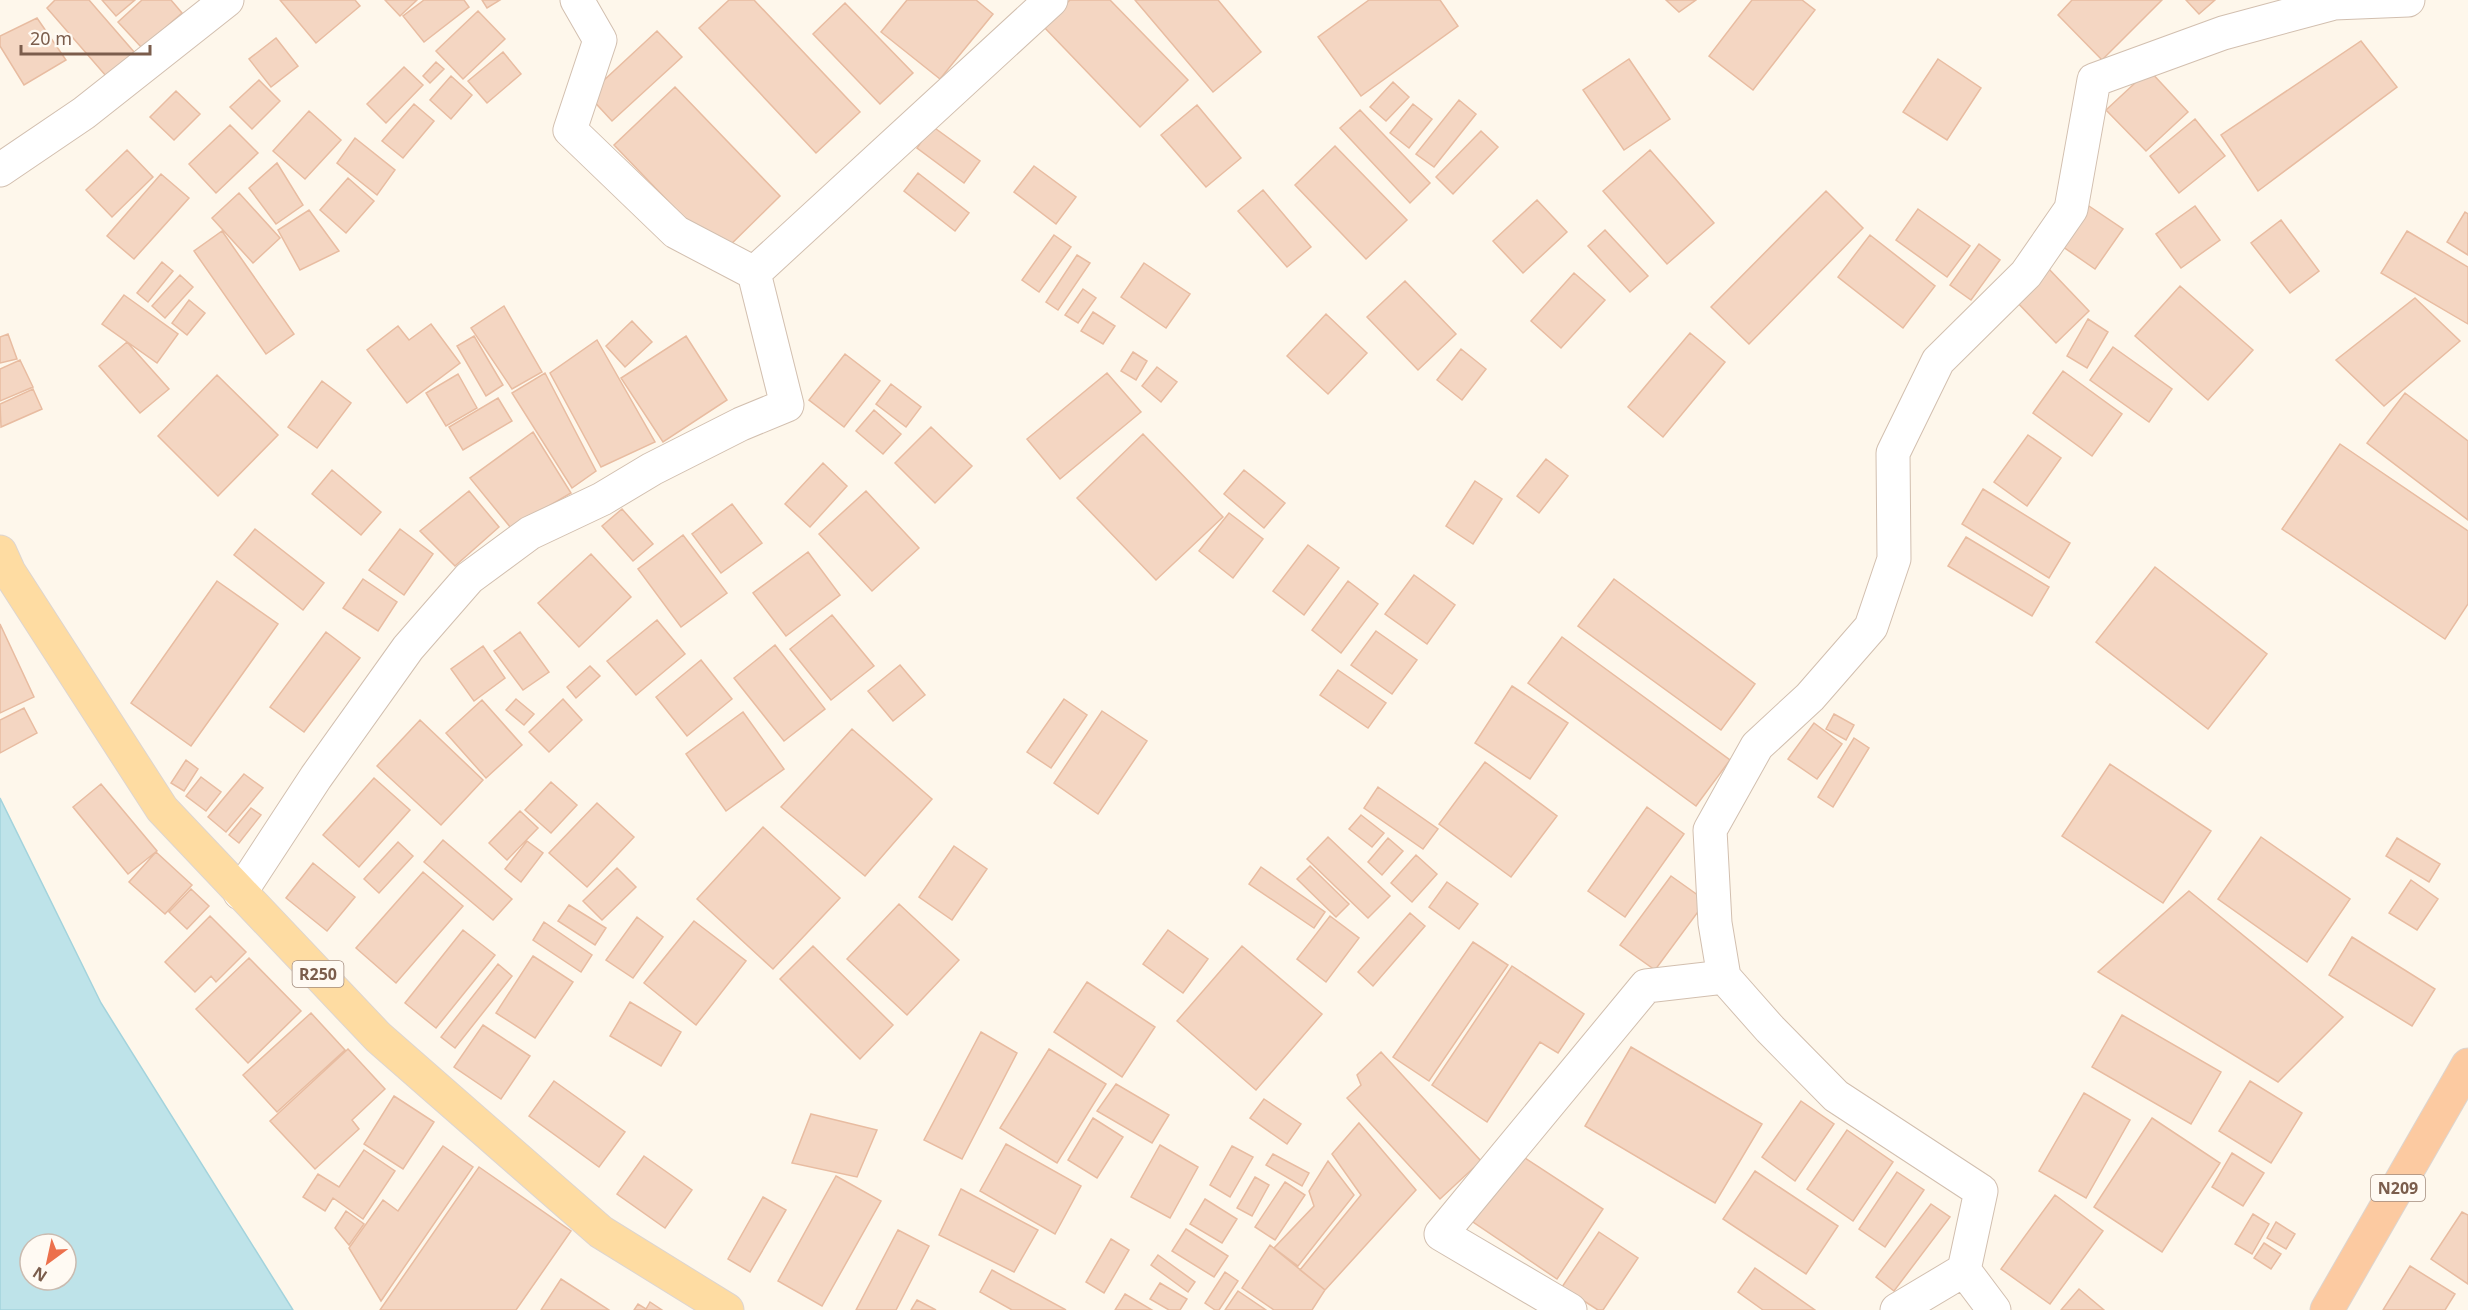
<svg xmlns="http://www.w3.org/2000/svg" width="2468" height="1310" font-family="'Noto Sans',sans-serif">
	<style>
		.water { fill: #bee3e9; stroke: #a3d3dc; stroke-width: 1.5; fill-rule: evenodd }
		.building { fill: #f4d6c2; stroke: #e8bca1; stroke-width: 1.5 }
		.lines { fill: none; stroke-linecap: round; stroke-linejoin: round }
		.minor-casing { stroke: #d2bfaf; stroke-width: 35 }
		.primary-casing { stroke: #ddd5d0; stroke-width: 35 }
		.trunk-casing { stroke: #ddd5d0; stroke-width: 35 }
		.minor { stroke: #fff; stroke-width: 33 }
		.primary { stroke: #fedca2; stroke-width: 33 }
		.trunk { stroke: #fccaa1; stroke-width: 33 }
		.labels { text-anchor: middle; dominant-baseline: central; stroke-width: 4.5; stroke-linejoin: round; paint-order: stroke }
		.shield { fill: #fffaf3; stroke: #a38c7e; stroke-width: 1.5 }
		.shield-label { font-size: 16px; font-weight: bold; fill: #7b5d4c }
	</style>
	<rect width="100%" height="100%" fill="#fef7eb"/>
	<path class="water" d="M 0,798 L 101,1003 L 293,1310 L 0,1310 ZM 30,1244 L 66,1244 L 66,1280 L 30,1280 Z"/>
	<path class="building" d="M 55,0 L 89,0 L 141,60 L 113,84 L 47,8 Z
		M 102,0 L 135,0 L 116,16 Z
		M 142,0 L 171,0 L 182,13 L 142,48 L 118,22 Z
		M 280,0 L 355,0 L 360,6 L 316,43 Z
		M 385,0 L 417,0 L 400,16 Z
		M 424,0 L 464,0 L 469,7 L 424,42 L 403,16 Z
		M 482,0 L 500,0 L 487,8 Z
		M 729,0 L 754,0 L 860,112 L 816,153 L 699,28 Z
		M 907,0 L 976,0 L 993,14 L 940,79 L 881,32 Z
		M 1070,0 L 1110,0 L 1188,80 L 1140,127 L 1043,26 Z
		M 1135,0 L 1218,0 L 1261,52 L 1213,92 Z
		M 1369,0 L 1440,0 L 1458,26 L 1361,96 L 1318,37 Z
		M 1666,0 L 1696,0 L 1679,12 Z
		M 1752,0 L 1802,0 L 1815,10 L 1753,90 L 1709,56 Z
		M 2072,0 L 2162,0 L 2102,60 L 2058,15 Z
		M 2186,0 L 2215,0 L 2199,14 Z
		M 845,3 L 913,73 L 880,104 L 813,34 Z
		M 478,11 L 505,39 L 463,79 L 436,51 Z
		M 37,18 L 66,60 L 24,85 L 0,46 L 0,36 Z
		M 657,31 L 682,57 L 612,121 L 588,95 Z
		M 276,38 L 298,66 L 271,87 L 249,59 Z
		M 2361,41 L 2397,87 L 2258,191 L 2221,135 Z
		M 503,52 L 521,74 L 487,103 L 468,81 Z
		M 1629,59 L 1670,119 L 1624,150 L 1583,90 Z
		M 1938,59 L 1981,88 L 1947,140 L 1903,112 Z
		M 436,62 L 444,69 L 430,83 L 423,76 Z
		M 404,67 L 423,85 L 386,123 L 367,104 Z
		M 2149,70 L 2188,112 L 2146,151 L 2106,110 Z
		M 451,76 L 472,95 L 451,119 L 430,100 Z
		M 259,80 L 280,101 L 252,129 L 230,107 Z
		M 1393,82 L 1409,97 L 1386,121 L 1370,107 Z
		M 675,87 L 780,196 L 720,255 L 614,145 Z
		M 176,91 L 200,114 L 174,140 L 150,117 Z
		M 1459,100 L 1476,114 L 1434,167 L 1416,154 Z
		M 414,104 L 434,121 L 403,158 L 382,141 Z
		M 1413,104 L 1432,119 L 1409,148 L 1390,133 Z
		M 1197,105 L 1241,158 L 1206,187 L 1161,135 Z
		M 1360,110 L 1430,183 L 1410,203 L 1340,128 Z
		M 309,111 L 341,140 L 305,179 L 273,151 Z
		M 2195,119 L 2225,156 L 2179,193 L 2150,156 Z
		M 230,125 L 258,153 L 216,193 L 189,164 Z
		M 932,126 L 980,161 L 964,183 L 917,148 Z
		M 1481,131 L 1498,147 L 1453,194 L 1436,177 Z
		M 355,138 L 395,170 L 377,195 L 337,163 Z
		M 1335,146 L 1407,220 L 1366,259 L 1295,185 Z
		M 127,150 L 153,177 L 112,217 L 86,190 Z
		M 1650,150 L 1714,223 L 1667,264 L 1603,191 Z
		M 277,163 L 303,205 L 276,224 L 249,188 Z
		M 1034,166 L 1076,197 L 1056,224 L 1014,192 Z
		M 918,173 L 969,213 L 955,231 L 904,191 Z
		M 161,174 L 189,198 L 134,259 L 107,236 Z
		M 348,178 L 374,201 L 346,233 L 320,210 Z
		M 1263,190 L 1311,247 L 1287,267 L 1238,211 Z
		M 1826,191 L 1863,228 L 1749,344 L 1711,307 Z
		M 239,193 L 280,238 L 253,263 L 212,218 Z
		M 1537,200 L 1567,232 L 1523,273 L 1493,241 Z
		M 2083,202 L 2123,229 L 2095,269 L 2056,242 Z
		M 2195,206 L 2220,240 L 2181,268 L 2156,234 Z
		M 1918,209 L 1970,246 L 1947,277 L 1896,240 Z
		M 309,210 L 339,251 L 300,270 L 278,230 Z
		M 2465,212 L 2468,214 L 2468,255 L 2447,242 Z
		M 2281,220 L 2319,271 L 2290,293 L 2251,243 Z
		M 1605,230 L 1648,276 L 1630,292 L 1588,246 Z
		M 222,231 L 294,334 L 266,354 L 194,251 Z
		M 2407,231 L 2468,267 L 2468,324 L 2381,273 Z
		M 1054,235 L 1071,247 L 1039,292 L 1022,280 Z
		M 1870,235 L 1935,286 L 1903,328 L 1838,277 Z
		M 1979,244 L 2000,260 L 1971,300 L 1950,285 Z
		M 1077,255 L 1090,263 L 1058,310 L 1046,302 Z
		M 162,262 L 173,271 L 148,302 L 137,293 Z
		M 1144,263 L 1190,294 L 1166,328 L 1121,297 Z
		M 2047,267 L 2089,311 L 2056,343 L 2014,299 Z
		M 1574,273 L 1605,300 L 1561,348 L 1531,321 Z
		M 180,275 L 193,287 L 165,318 L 152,306 Z
		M 1405,281 L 1456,334 L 1418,370 L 1367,317 Z
		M 2180,286 L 2253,350 L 2208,400 L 2135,336 Z
		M 1083,289 L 1096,298 L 1078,323 L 1065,315 Z
		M 124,295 L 178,334 L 157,363 L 102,324 Z
		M 2415,298 L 2460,341 L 2384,406 L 2336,360 Z
		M 189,300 L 205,313 L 187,335 L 172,323 Z
		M 504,306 L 542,372 L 512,389 L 471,328 Z
		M 1093,312 L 1115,326 L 1103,344 L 1081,331 Z
		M 1326,314 L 1367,353 L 1328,394 L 1287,356 Z
		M 2088,319 L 2108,332 L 2087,368 L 2067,356 Z
		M 632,321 L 652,342 L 625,367 L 606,346 Z
		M 431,324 L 460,363 L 407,403 L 367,350 L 398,326 L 409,340 Z
		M 1690,333 L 1725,362 L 1663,437 L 1628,407 Z
		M 8,334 L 17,359 L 0,363 L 0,337 Z
		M 474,336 L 503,385 L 486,396 L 457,346 Z
		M 686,336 L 727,400 L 663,442 L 621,378 Z
		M 597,340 L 655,442 L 601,467 L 550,373 Z
		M 127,342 L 169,389 L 140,413 L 99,366 Z
		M 2113,347 L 2172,389 L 2149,422 L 2090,380 Z
		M 1461,349 L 1486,369 L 1462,400 L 1437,380 Z
		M 1133,352 L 1147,361 L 1136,380 L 1121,371 Z
		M 845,354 L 880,381 L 844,427 L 809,400 Z
		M 20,360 L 33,387 L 0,401 L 0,369 Z
		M 1157,367 L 1177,382 L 1161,402 L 1142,386 Z
		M 2063,371 L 2122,414 L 2092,456 L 2033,413 Z
		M 545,373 L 596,471 L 572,488 L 512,393 Z
		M 1107,373 L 1141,412 L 1060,479 L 1027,439 Z
		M 458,374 L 477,408 L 446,426 L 426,393 Z
		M 217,375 L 278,435 L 218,496 L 158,436 Z
		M 322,381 L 351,403 L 317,448 L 288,427 Z
		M 891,384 L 921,407 L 906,427 L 876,404 Z
		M 33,389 L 42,409 L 1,427 L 0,404 Z
		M 2405,393 L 2468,441 L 2468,520 L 2367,443 Z
		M 498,398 L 512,421 L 463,450 L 449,427 Z
		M 874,410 L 901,434 L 883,454 L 856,431 Z
		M 931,427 L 972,466 L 935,503 L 895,463 Z
		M 533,432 L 571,493 L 511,528 L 470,478 Z
		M 1143,434 L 1223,517 L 1156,580 L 1077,498 Z
		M 2028,435 L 2061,458 L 2027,506 L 1994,482 Z
		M 2340,444 L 2468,531 L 2468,604 L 2445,639 L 2282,529 Z
		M 1546,459 L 1568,476 L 1539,513 L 1517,496 Z
		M 823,463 L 847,486 L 810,527 L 785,504 Z
		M 332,470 L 381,512 L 361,535 L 312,494 Z
		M 1244,470 L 1285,503 L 1264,528 L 1224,494 Z
		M 1475,481 L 1502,499 L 1473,544 L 1446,526 Z
		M 1983,489 L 2070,543 L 2049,578 L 1962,524 Z
		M 469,491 L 499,527 L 455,566 L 420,531 Z
		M 866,491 L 919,548 L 872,591 L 819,534 Z
		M 732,504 L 762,543 L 721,573 L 692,534 Z
		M 622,509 L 653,544 L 633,561 L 602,526 Z
		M 1229,513 L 1263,539 L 1233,578 L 1199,551 Z
		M 255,529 L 324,583 L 303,610 L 234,555 Z
		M 400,529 L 433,554 L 404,595 L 369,570 Z
		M 683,535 L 727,593 L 681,627 L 638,569 Z
		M 1966,537 L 2049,587 L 2032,616 L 1948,566 Z
		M 1308,545 L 1339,568 L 1304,615 L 1273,591 Z
		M 808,552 L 840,595 L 786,636 L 753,593 Z
		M 591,554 L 631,597 L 579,647 L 538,603 Z
		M 2155,567 L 2267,654 L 2208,729 L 2096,642 Z
		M 1414,575 L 1455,605 L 1427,644 L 1385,614 Z
		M 363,579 L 397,602 L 378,631 L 343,608 Z
		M 1614,579 L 1755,684 L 1721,730 L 1578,626 Z
		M 217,581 L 278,624 L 191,746 L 131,703 Z
		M 1348,581 L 1378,604 L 1341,653 L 1312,630 Z
		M 832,615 L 874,666 L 831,700 L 790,649 Z
		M 657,620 L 685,654 L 636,695 L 607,661 Z
		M 0,624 L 34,697 L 0,713 Z
		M 1376,631 L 1417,660 L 1392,694 L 1351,665 Z
		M 326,632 L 360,658 L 304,732 L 270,707 Z
		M 520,632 L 549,672 L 523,690 L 494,651 Z
		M 1562,637 L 1730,760 L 1696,806 L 1528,683 Z
		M 775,645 L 825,709 L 784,741 L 734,678 Z
		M 483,646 L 505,678 L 474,701 L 451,669 Z
		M 701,660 L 732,699 L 687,736 L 656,697 Z
		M 900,665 L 925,695 L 893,721 L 868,691 Z
		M 590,666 L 600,676 L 576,698 L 567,687 Z
		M 1338,670 L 1386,703 L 1368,728 L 1320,695 Z
		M 1512,686 L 1568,723 L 1530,779 L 1475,743 Z
		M 516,699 L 534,714 L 524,725 L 506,710 Z
		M 563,699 L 582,720 L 549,752 L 529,732 Z
		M 1064,699 L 1087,715 L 1051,768 L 1027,752 Z
		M 482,700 L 522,745 L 486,778 L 446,733 Z
		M 24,708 L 37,733 L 0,753 L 0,720 Z
		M 1102,711 L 1147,741 L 1098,814 L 1054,783 Z
		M 743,712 L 784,769 L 726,811 L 686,754 Z
		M 1834,714 L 1854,725 L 1846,740 L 1826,729 Z
		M 420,720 L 483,780 L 441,825 L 377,766 Z
		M 1814,723 L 1842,744 L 1817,779 L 1788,759 Z
		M 852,729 L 932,799 L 865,876 L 781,807 Z
		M 1854,738 L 1869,748 L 1833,807 L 1818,797 Z
		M 186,760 L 198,769 L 184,791 L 171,783 Z
		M 1485,762 L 1557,816 L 1511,877 L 1439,824 Z
		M 2110,764 L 2211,831 L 2163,903 L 2062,836 Z
		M 244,774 L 263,788 L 226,832 L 208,817 Z
		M 201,777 L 221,792 L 206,811 L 186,796 Z
		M 374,778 L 410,810 L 359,867 L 323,835 Z
		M 551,782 L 577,805 L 551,833 L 525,810 Z
		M 101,784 L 157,851 L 128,874 L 73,807 Z
		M 1378,787 L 1438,829 L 1423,849 L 1364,808 Z
		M 597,803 L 634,837 L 587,887 L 549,853 Z
		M 1647,807 L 1684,834 L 1625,917 L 1588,891 Z
		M 251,808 L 261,815 L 239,843 L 229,835 Z
		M 520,811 L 538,828 L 507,860 L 489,843 Z
		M 1361,815 L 1384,833 L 1372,847 L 1349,829 Z
		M 763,827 L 840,898 L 773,969 L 697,899 Z
		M 1328,837 L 1390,896 L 1368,918 L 1307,859 Z
		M 2261,837 L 2350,899 L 2307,962 L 2218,899 Z
		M 1388,838 L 1403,851 L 1382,875 L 1368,862 Z
		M 2397,838 L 2440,864 L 2429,882 L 2386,856 Z
		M 443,840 L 512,899 L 493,920 L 424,862 Z
		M 527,841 L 543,853 L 521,882 L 505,869 Z
		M 398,842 L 413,856 L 379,893 L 364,879 Z
		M 954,846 L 987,869 L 952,920 L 919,897 Z
		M 156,852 L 192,885 L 165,914 L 129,882 Z
		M 1416,855 L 1437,874 L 1412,902 L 1391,883 Z
		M 313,863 L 355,897 L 327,931 L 286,898 Z
		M 1310,866 L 1349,904 L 1336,917 L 1297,879 Z
		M 1261,867 L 1325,912 L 1314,928 L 1249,884 Z
		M 617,868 L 636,887 L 602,920 L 583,901 Z
		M 423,872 L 463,906 L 396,983 L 356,948 Z
		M 1671,876 L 1706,901 L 1655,970 L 1620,945 Z
		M 2411,880 L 2438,899 L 2417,930 L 2389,913 Z
		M 1447,882 L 1478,904 L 1459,929 L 1429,907 Z
		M 191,889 L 209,906 L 187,929 L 169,912 Z
		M 2189,891 L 2343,1017 L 2278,1082 L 2098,972 Z
		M 899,904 L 959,960 L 907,1015 L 847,959 Z
		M 569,905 L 606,928 L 595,945 L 558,921 Z
		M 1410,913 L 1425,926 L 1373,986 L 1358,972 Z
		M 210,916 L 246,952 L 216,982 L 211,976 L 195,992 L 165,962 Z
		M 1330,916 L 1359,938 L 1326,982 L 1297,959 Z
		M 637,917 L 663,937 L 633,978 L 606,960 Z
		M 694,921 L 746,961 L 696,1025 L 644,983 Z
		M 544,922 L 592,955 L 581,972 L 533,940 Z
		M 463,930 L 495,955 L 436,1028 L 405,1003 Z
		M 1168,930 L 1208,959 L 1183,993 L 1143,964 Z
		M 2352,937 L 2435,989 L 2412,1026 L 2329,975 Z
		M 1473,942 L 1508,965 L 1429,1081 L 1393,1057 Z
		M 813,946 L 893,1025 L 860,1059 L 780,979 Z
		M 1242,946 L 1322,1014 L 1256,1090 L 1177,1021 Z
		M 533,956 L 573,982 L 535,1038 L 496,1013 Z
		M 249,958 L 301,1011 L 248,1063 L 196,1009 Z
		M 498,964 L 512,976 L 455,1048 L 441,1037 Z
		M 1512,966 L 1584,1014 L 1558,1053 L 1540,1042 L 1487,1122 L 1432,1085 Z
		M 1087,982 L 1155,1027 L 1122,1077 L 1054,1032 Z
		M 630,1002 L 681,1032 L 661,1066 L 610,1036 Z
		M 311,1013 L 345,1050 L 277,1112 L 243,1075 Z
		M 2122,1015 L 2221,1072 L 2191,1124 L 2092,1067 Z
		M 483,1025 L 530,1056 L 501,1099 L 454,1067 Z
		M 981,1032 L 1017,1053 L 962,1159 L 924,1140 Z
		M 1631,1047 L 1762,1124 L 1715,1203 L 1585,1126 Z
		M 348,1049 L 385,1089 L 352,1120 L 359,1129 L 315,1169 L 270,1121 Z
		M 1049,1049 L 1106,1084 L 1057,1163 L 1000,1128 Z
		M 1381,1052 L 1481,1161 L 1440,1199 L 1347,1098 L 1361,1085 L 1357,1075 Z
		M 554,1081 L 625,1132 L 599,1167 L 529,1116 Z
		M 2250,1081 L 2302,1113 L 2271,1163 L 2219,1131 Z
		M 1116,1084 L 1169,1115 L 1152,1143 L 1097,1111 Z
		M 2084,1093 L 2130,1120 L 2086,1198 L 2039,1171 Z
		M 394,1096 L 434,1122 L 403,1169 L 364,1144 Z
		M 1264,1099 L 1301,1124 L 1287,1144 L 1250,1118 Z
		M 1801,1101 L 1834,1124 L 1795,1181 L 1762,1157 Z
		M 811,1114 L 877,1130 L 857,1177 L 792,1163 Z
		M 1093,1118 L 1123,1137 L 1097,1178 L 1068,1160 Z
		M 2152,1118 L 2220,1163 L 2162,1252 L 2094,1207 Z
		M 1359,1123 L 1416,1190 L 1325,1290 L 1300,1270 L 1361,1195 L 1332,1154 Z
		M 1847,1130 L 1893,1162 L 1853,1221 L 1807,1189 Z
		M 1006,1144 L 1081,1186 L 1055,1234 L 980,1191 Z
		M 1160,1145 L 1198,1167 L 1170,1218 L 1131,1197 Z
		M 443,1146 L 473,1167 L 381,1301 L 349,1248 L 383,1200 L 398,1211 Z
		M 1232,1146 L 1253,1157 L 1230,1197 L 1210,1185 Z
		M 364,1150 L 395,1171 L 363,1219 L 333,1198 L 325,1211 L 303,1197 L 318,1174 L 339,1187 Z
		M 2232,1153 L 2264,1173 L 2243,1206 L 2212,1187 Z
		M 1273,1154 L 1309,1173 L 1302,1186 L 1266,1165 Z
		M 1519,1154 L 1603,1209 L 1557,1279 L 1473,1222 Z
		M 644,1156 L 692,1190 L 665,1228 L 617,1194 Z
		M 1328,1161 L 1354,1195 L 1298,1266 L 1274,1248 L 1314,1206 L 1309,1191 Z
		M 479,1167 L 571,1231 L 516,1310 L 380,1310 Z
		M 1755,1171 L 1838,1226 L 1806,1274 L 1723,1219 Z
		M 1897,1172 L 1924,1190 L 1885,1247 L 1859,1229 Z
		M 836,1176 L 881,1201 L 822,1306 L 778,1281 Z
		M 1255,1177 L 1269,1185 L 1252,1216 L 1237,1208 Z
		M 1285,1182 L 1305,1195 L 1275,1240 L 1255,1227 Z
		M 961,1189 L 1038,1230 L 1014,1272 L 939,1235 Z
		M 2055,1195 L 2103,1231 L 2050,1304 L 2001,1269 Z
		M 763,1197 L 786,1210 L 750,1272 L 728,1259 Z
		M 1205,1199 L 1237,1219 L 1222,1243 L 1190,1224 Z
		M 1931,1204 L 1950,1217 L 1894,1291 L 1876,1277 Z
		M 346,1211 L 364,1224 L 349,1245 L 335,1228 Z
		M 2462,1212 L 2468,1215 L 2468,1284 L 2431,1259 Z
		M 2253,1214 L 2269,1224 L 2252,1254 L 2235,1244 Z
		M 2276,1222 L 2295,1234 L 2286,1249 L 2267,1238 Z
		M 1186,1229 L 1228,1256 L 1214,1277 L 1172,1251 Z
		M 898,1230 L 929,1246 L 896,1310 L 856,1310 Z
		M 1599,1232 L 1638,1258 L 1603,1310 L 1598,1310 L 1562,1287 Z
		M 1111,1239 L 1129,1250 L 1104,1293 L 1086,1282 Z
		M 2264,1243 L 2281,1254 L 2271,1269 L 2254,1258 Z
		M 1270,1245 L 1325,1290 L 1312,1310 L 1274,1310 L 1242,1288 Z
		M 1158,1255 L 1195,1282 L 1188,1292 L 1151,1265 Z
		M 2410,1266 L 2455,1294 L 2445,1310 L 2383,1310 Z
		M 1755,1268 L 1815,1310 L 1763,1310 L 1738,1292 Z
		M 992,1270 L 1066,1310 L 1012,1310 L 980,1292 Z
		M 1225,1272 L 1238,1281 L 1219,1310 L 1215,1310 L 1205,1303 Z
		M 561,1279 L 609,1310 L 541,1310 Z
		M 1160,1283 L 1187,1299 L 1180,1310 L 1169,1310 L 1150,1299 Z
		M 2079,1289 L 2104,1310 L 2061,1310 Z
		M 1238,1291 L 1266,1310 L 1225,1310 Z
		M 1125,1294 L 1152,1310 L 1115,1310 Z
		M 917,1300 L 936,1310 L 911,1310 Z
		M 650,1302 L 662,1310 L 634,1310 L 638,1304 L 646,1309 Z"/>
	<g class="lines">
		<g class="minor-casing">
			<path id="minor" d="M 577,0 L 600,40 L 570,130 L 676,232 L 754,273 L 1051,0
				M 0,170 L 84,113 L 227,0
				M 240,893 L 316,777 L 408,648 L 469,578 L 530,533 L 602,499 L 652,469 L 741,424 L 787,405 L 754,273
				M 1964,1270 L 1994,1310
				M 1570,1310 L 1441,1234 L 1646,986 L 1724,977
				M 1897,1310 L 1964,1270 L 1981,1191 L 1836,1096 L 1770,1029 L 1724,977 L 1715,923 L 1710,830 L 1757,746 L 1810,697 L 1871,627 L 1894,559 L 1893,453 L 1938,361 L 2026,274 L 2071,209 L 2094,80 L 2223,33 L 2334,3 L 2408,0"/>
		</g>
		<g class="primary-casing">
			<path id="primary" d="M 0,552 L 9,572 L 162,809 L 378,1037 L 601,1232 L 727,1310"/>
		</g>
		<g class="trunk-casing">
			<path id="trunk" d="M 2327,1310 L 2468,1065"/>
		</g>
		<use href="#minor" class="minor"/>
		<use href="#primary" class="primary"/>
		<use href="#trunk" class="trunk"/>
	</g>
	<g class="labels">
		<g class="shield">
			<rect x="292.5" y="961" width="51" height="26" rx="4.5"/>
			<rect x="2371" y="1175" width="54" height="26" rx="4.5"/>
		</g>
		<g class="shield-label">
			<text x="318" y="974">R250</text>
			<text x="2398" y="1188">N209</text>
		</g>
	</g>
	<g transform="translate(48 1262) rotate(213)"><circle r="28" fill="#fffaf3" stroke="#cabbb0" stroke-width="1.5"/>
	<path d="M0-4.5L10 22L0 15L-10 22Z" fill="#ec704c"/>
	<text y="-9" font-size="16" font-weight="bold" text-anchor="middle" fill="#7b5d4c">N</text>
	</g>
	<path d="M21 45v9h129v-9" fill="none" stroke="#7b5d4c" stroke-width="3"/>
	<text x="30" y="45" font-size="18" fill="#7b5d4c" stroke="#fffaf3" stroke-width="4.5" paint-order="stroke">20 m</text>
</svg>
